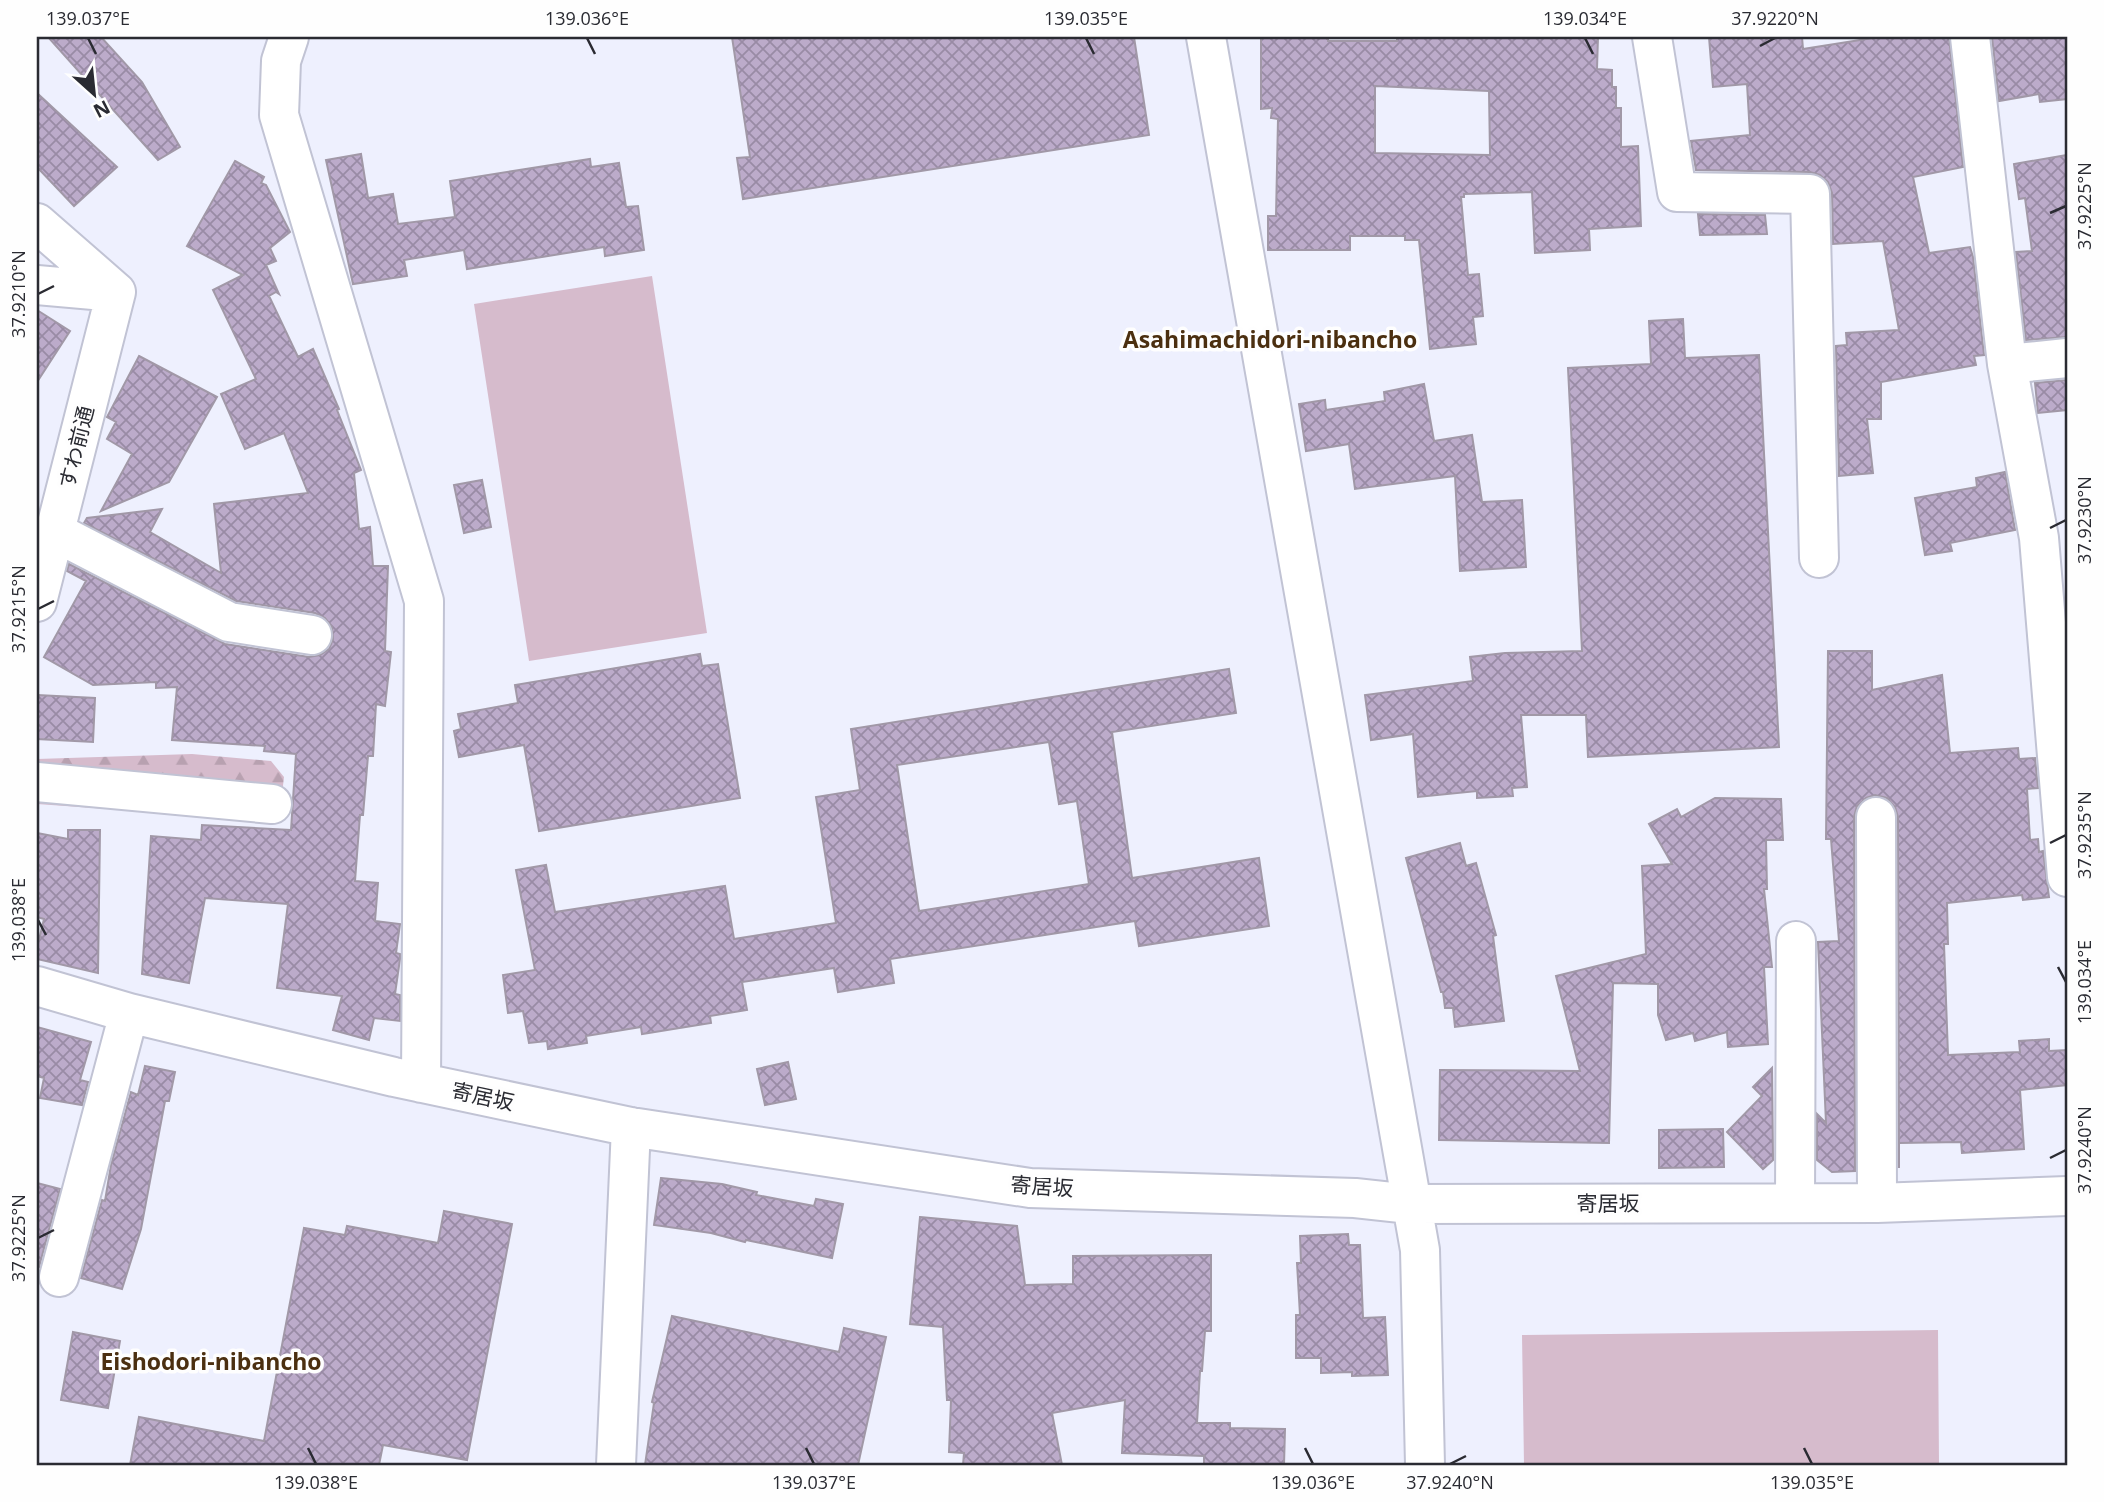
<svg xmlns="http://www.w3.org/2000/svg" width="2104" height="1502" font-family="'Open Sans','Noto Sans JP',sans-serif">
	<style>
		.forest { fill: url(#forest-firs) }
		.garden { fill: #d6bbcc }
		.building { fill: url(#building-cross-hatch); stroke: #a198a7; stroke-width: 2; fill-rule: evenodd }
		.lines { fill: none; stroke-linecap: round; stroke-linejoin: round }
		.minor-casing { stroke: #c1c3d4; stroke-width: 42 }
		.minor { stroke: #fff; stroke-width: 38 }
		.ticks { fill: none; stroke: #2a2b32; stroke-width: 2.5 }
		.labels { text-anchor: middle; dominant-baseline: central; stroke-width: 7; stroke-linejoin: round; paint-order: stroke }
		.street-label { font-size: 21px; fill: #2a2b32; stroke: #fefefe }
		.neighbourhood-label { font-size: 23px; font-weight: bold; fill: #4b2f10; stroke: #fefefe }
		.neatline { fill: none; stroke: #2a2b32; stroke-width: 2.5 }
		.ticks-label { font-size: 18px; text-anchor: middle; fill: #2a2b32 }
	</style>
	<defs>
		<pattern id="forest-firs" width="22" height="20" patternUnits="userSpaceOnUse" patternTransform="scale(1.75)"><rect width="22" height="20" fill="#d6bbcc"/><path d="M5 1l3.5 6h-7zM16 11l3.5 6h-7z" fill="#b8a1b0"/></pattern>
		<pattern id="building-cross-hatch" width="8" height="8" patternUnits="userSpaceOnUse" patternTransform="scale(1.75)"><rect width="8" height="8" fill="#bcabca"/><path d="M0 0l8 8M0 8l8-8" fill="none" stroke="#998ba5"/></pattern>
	</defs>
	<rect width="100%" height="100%" fill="#eef0fe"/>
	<path class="forest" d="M 192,754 L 271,761 L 284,777 L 279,821 L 37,804 L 37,759 Z"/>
	<path class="garden" d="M 652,276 L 707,633 L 529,661 L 474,304 Z
		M 1938,1330 L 1939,1465 L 1524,1465 L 1522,1335 Z"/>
	<path class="building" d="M 48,37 L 101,37 L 142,82 L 180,147 L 158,160 Z
		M 732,37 L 1134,37 L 1149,135 L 743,199 L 737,158 L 750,157 Z
		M 1261,37 L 1328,37 L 1328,41 L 1397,41 L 1397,37 L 1598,37 L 1597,69 L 1612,70 L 1612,87 L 1616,87 L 1616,108 L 1621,108 L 1621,147 L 1638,146 L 1641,226 L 1589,229 L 1590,250 L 1535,253 L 1532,192 L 1464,194 L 1464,197 L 1461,197 L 1468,275 L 1479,274 L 1483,316 L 1473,317 L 1476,344 L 1430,349 L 1419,240 L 1405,240 L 1405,236 L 1350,236 L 1350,250 L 1268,250 L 1268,216 L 1276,216 L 1278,119 L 1271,118 L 1272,108 L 1261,109 ZM 1375,86 L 1489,91 L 1490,155 L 1375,153 Z
		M 1709,37 L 1802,37 L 1803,49 L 1879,37 L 1949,37 L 1963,167 L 1913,177 L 1929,253 L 1970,247 L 1973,257 L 1984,355 L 1974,356 L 1976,365 L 1881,382 L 1881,419 L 1867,419 L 1873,473 L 1839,476 L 1836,346 L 1847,345 L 1846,333 L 1899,330 L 1883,241 L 1833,244 L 1832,193 L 1828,182 L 1820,175 L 1810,172 L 1696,170 L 1691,141 L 1750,135 L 1747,84 L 1713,87 Z
		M 1992,37 L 2067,37 L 2067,99 L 2040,102 L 2039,94 L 1999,101 Z
		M 37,93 L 117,167 L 74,206 L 37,167 Z
		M 361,154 L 368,198 L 393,194 L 398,224 L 455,217 L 450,181 L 590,159 L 591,167 L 619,163 L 626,207 L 638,206 L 644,250 L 605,256 L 604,247 L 467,269 L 464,250 L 404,260 L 407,276 L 353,284 L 326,160 Z
		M 2067,155 L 2067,337 L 2026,340 L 2016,252 L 2032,251 L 2025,198 L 2019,199 L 2014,164 Z
		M 235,161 L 264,177 L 261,183 L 266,185 L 290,232 L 270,248 L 276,261 L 266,265 L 279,294 L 276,292 L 269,296 L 298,357 L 313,349 L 339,409 L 337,410 L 361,470 L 354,473 L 359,529 L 370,527 L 373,566 L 388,566 L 385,651 L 391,652 L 385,706 L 376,704 L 373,756 L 368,756 L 363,815 L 360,815 L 355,881 L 378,883 L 375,921 L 400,924 L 396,953 L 400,954 L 400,959 L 395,994 L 400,995 L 400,1021 L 374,1018 L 369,1040 L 333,1030 L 342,996 L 277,988 L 288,904 L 205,898 L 189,983 L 142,974 L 151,836 L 201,840 L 202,825 L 291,830 L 296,754 L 264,751 L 265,746 L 172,740 L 177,687 L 156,688 L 156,682 L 93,685 L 44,657 L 86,581 L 67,571 L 69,564 L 225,644 L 309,657 L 320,655 L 329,649 L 333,639 L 332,627 L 325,618 L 315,613 L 236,601 L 84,523 L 87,518 L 162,509 L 150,532 L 221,573 L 214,504 L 308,493 L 284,433 L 245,449 L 221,394 L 256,379 L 213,290 L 243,275 L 187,246 Z
		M 1698,214 L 1765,215 L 1767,234 L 1700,235 Z
		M 37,310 L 70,331 L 37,382 Z
		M 1683,319 L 1685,358 L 1759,355 L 1779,747 L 1588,757 L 1586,715 L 1521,715 L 1527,787 L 1512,788 L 1513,796 L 1477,798 L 1477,791 L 1418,797 L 1413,734 L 1371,740 L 1365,695 L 1473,681 L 1470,657 L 1505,653 L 1582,651 L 1568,368 L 1651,364 L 1649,321 Z
		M 139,356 L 217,397 L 169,482 L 101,511 L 132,454 L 107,439 L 116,422 L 107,417 Z
		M 2067,380 L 2067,410 L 2038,413 L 2035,383 Z
		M 1424,384 L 1434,441 L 1472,435 L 1482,502 L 1522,500 L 1526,567 L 1460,571 L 1455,476 L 1355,489 L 1349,444 L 1306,451 L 1299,404 L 1325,400 L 1326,410 L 1385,401 L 1384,392 Z
		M 2005,472 L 2015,530 L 1950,543 L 1952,551 L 1925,555 L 1915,498 L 1977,487 L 1976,478 Z
		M 482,480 L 491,527 L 464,533 L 454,485 Z
		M 1828,651 L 1872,651 L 1872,690 L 1942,675 L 1950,753 L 2018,748 L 2019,759 L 2035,758 L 2038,788 L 2027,789 L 2030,840 L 2038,839 L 2039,852 L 2043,851 L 2049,897 L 2023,900 L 2022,895 L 1947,903 L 1948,944 L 1944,944 L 1948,1055 L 2020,1052 L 2019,1041 L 2049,1039 L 2049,1051 L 2067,1050 L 2067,1085 L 2020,1090 L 2024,1149 L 1962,1153 L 1961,1142 L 1899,1143 L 1899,1168 L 1898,817 L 1895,807 L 1887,798 L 1875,795 L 1866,798 L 1857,806 L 1854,817 L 1855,1171 L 1832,1172 L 1817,1160 L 1817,1114 L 1826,1123 L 1818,942 L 1839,941 L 1831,839 L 1826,839 Z
		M 700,654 L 702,666 L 718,664 L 740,798 L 539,831 L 524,745 L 459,757 L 454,731 L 461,729 L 458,714 L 518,703 L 515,685 Z
		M 1229,669 L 1236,713 L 1112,732 L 1132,878 L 1259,858 L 1269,926 L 1139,946 L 1135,921 L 890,959 L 894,983 L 838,992 L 834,968 L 742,982 L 747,1010 L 710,1016 L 711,1023 L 642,1034 L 641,1027 L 586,1036 L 587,1043 L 548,1049 L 547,1041 L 529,1043 L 523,1011 L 508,1013 L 503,975 L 535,970 L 516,870 L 546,865 L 555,912 L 725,886 L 734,939 L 836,923 L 816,797 L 860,790 L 851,729 ZM 1049,742 L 1059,804 L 1077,801 L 1089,884 L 919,911 L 897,765 Z
		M 37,695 L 95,698 L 93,742 L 37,739 Z
		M 1715,798 L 1781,799 L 1783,840 L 1766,840 L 1767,889 L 1764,889 L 1772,967 L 1764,967 L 1768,1044 L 1728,1047 L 1727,1032 L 1695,1041 L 1693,1033 L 1666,1040 L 1658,1015 L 1658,984 L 1613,983 L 1609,1143 L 1439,1140 L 1440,1070 L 1580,1071 L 1556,976 L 1646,954 L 1642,866 L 1672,864 L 1649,824 L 1677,809 L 1681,817 Z
		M 68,830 L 100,830 L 98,973 L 37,959 L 37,948 L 44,919 L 37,917 L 37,833 L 68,839 Z
		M 1460,843 L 1466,866 L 1476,863 L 1496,935 L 1493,936 L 1504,1021 L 1455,1027 L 1453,1008 L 1445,1008 L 1443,992 L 1441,992 L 1406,858 Z
		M 37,1027 L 91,1042 L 80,1080 L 88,1082 L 82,1105 L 40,1098 L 44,1078 L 37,1076 Z
		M 788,1062 L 796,1099 L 765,1105 L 757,1069 Z
		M 145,1066 L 175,1072 L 169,1101 L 165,1101 L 141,1229 L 122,1289 L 81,1278 L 102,1200 L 105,1201 L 111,1165 L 131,1092 L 138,1095 Z
		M 1772,1068 L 1773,1160 L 1763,1169 L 1727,1132 L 1762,1096 L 1753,1087 Z
		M 1723,1129 L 1724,1167 L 1659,1168 L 1659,1130 Z
		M 661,1178 L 722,1184 L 757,1192 L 756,1195 L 814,1206 L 816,1199 L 843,1204 L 832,1258 L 746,1240 L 745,1242 L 711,1233 L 654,1225 Z
		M 37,1183 L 60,1189 L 39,1267 L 37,1266 Z
		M 444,1211 L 512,1224 L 467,1460 L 383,1445 L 379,1465 L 130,1465 L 139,1417 L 264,1441 L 304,1228 L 345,1235 L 347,1226 L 438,1243 Z
		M 920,1217 L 1017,1226 L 1025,1285 L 1073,1284 L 1073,1256 L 1211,1255 L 1211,1331 L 1205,1331 L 1202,1371 L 1200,1371 L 1197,1423 L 1230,1423 L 1230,1428 L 1285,1429 L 1284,1465 L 1204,1465 L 1204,1456 L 1122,1453 L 1125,1400 L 1052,1413 L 1062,1465 L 963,1465 L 964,1453 L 949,1452 L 951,1400 L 947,1400 L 943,1327 L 910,1324 Z
		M 1348,1234 L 1349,1245 L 1360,1245 L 1363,1318 L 1385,1317 L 1388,1375 L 1352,1376 L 1352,1372 L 1321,1373 L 1321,1358 L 1296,1358 L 1296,1315 L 1300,1315 L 1297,1263 L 1301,1263 L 1300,1236 Z
		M 672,1316 L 839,1352 L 844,1328 L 886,1337 L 858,1465 L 645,1465 L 654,1403 L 652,1402 Z
		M 73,1332 L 120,1341 L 108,1408 L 61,1400 Z"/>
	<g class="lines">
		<g class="minor-casing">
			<path id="minor" d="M 289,37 L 281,61 L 279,115 L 424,601 L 421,1083
				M 1206,37 L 1420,1250 L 1425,1465
				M 1652,37 L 1677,192 L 1810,194 L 1819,558
				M 1970,37 L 2007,364 L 2039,538 L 2067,877
				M 37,223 L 116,292
				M 37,285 L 116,292
				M 2007,364 L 2067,358
				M 55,532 L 229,622 L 312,635
				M 37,602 L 116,292
				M 37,782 L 272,804
				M 1876,817 L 1877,1203
				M 37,986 L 129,1013 L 394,1077 L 631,1127 L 1030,1188 L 1355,1198 L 1410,1204 L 1877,1203 L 2067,1196
				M 1795,1202 L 1796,941
				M 59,1277 L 129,1013
				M 616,1465 L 631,1127"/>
		</g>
		<use href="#minor" class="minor"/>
	</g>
	<path class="ticks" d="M 88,38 L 96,54M 587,38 L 595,54M 1086,38 L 1094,54M 1585,38 L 1593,54M 1760,46 L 1775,38M 2050,213 L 2066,206M 38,294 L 54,286M 2050,528 L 2066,520M 38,609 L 54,601M 2050,843 L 2066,835M 38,920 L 46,935M 2058,967 L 2066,982M 2050,1158 L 2066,1150M 38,1238 L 54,1230M 308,1448 L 316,1464M 806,1448 L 814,1464M 1305,1448 L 1313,1464M 1804,1448 L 1812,1464M 1450,1464 L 1466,1456"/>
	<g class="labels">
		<g class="street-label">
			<text transform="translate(76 447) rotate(-76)">すわ前通</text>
			<text transform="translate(483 1096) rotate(12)">寄居坂</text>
			<text transform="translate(1042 1186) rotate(4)">寄居坂</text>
			<text x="1608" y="1203">寄居坂</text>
		</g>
		<g class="neighbourhood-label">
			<text x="1270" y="339">Asahimachidori-nibancho</text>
			<text x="211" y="1361">Eishodori-nibancho</text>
		</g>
	</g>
	<rect width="2104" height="1502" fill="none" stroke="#fefefe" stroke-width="77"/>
	<g transform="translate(94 94) rotate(153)" stroke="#fefefe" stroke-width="5" paint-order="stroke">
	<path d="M0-5L12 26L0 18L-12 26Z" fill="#2a2b32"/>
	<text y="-10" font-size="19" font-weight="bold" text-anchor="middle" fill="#2a2b32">N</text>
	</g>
	<rect x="38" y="38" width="2028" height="1426" class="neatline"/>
	<g class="ticks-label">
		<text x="88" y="25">139.037°E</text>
		<text x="587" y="25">139.036°E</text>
		<text x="1086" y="25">139.035°E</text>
		<text x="1585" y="25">139.034°E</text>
		<text x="1775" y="25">37.9220°N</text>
		<text transform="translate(2085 206) rotate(-90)" y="6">37.9225°N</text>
		<text transform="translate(19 294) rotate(-90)" y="6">37.9210°N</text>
		<text transform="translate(2085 520) rotate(-90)" y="6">37.9230°N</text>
		<text transform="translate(19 609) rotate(-90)" y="6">37.9215°N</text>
		<text transform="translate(2085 835) rotate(-90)" y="6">37.9235°N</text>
		<text transform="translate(19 920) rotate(-90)" y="6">139.038°E</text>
		<text transform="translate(2085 982) rotate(-90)" y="6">139.034°E</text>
		<text transform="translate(2085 1150) rotate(-90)" y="6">37.9240°N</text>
		<text transform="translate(19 1238) rotate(-90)" y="6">37.9225°N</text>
		<text x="316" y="1489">139.038°E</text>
		<text x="814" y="1489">139.037°E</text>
		<text x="1313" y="1489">139.036°E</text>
		<text x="1450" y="1489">37.9240°N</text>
		<text x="1812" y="1489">139.035°E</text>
	</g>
</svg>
